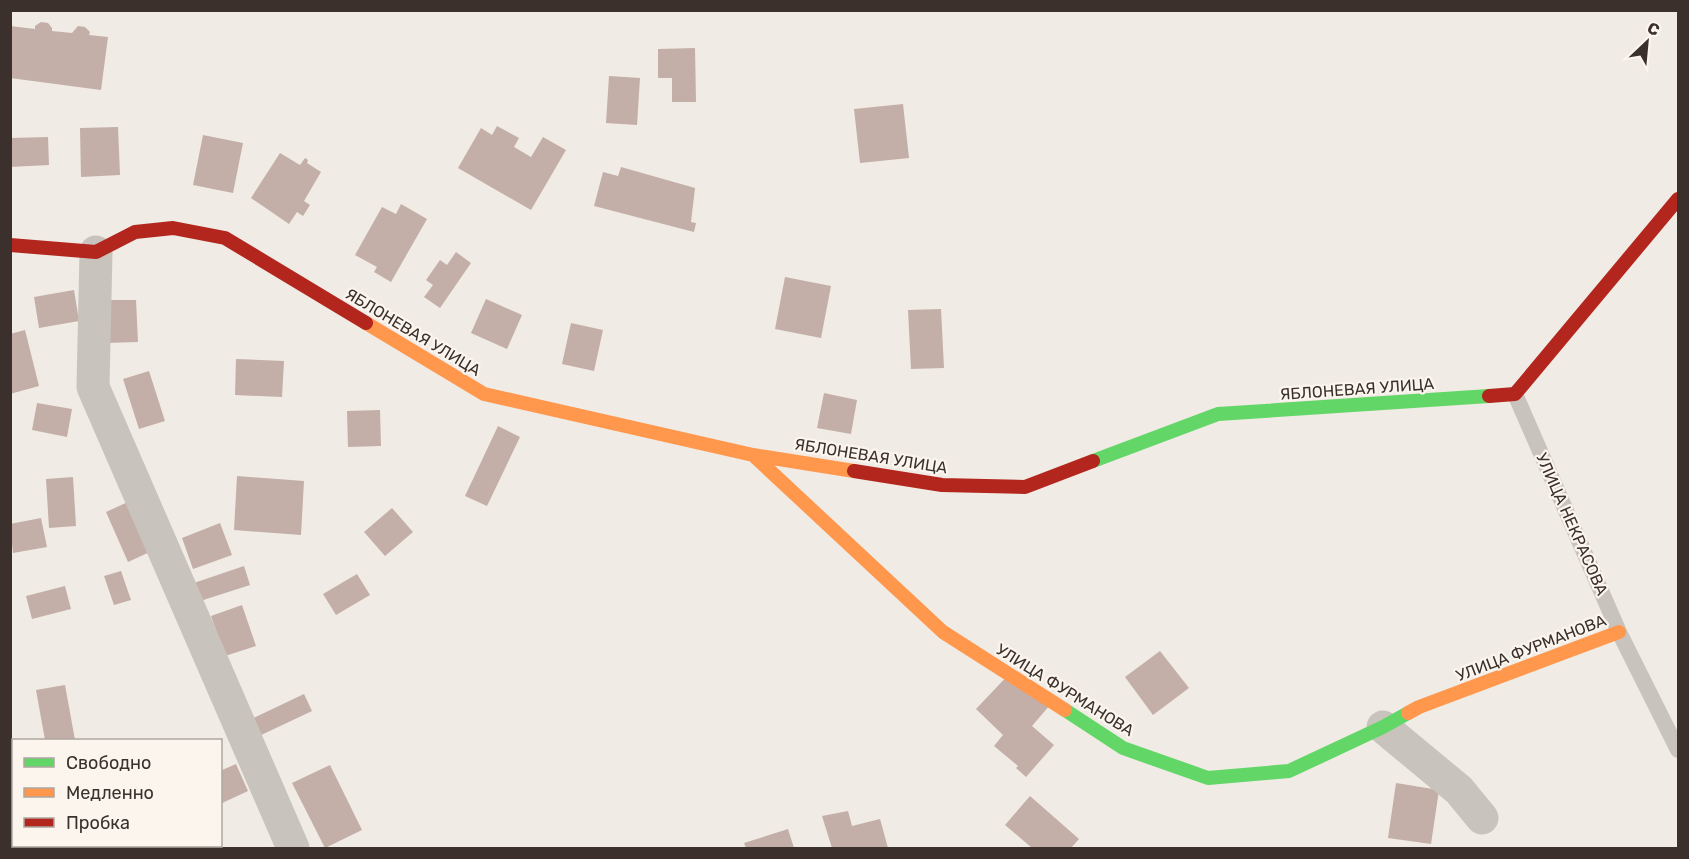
<svg xmlns="http://www.w3.org/2000/svg" width="1689" height="859" font-family="Rubik,sans-serif">
	<style>
		.building { fill: #c3afa7 }
		.lines { fill: none; stroke-linecap: round; stroke-linejoin: round }
		.lane { stroke: #c9c3be; stroke-width: 16 }
		.street { stroke: #c9c3be; stroke-width: 33 }
		.fast { stroke: #63d668; stroke-width: 14 }
		.slow { stroke: #ff974d; stroke-width: 14 }
		.jam { stroke: #b3261e; stroke-width: 14 }
		.labels { text-anchor: middle; dominant-baseline: central; stroke-width: 4.5; stroke-linejoin: round; paint-order: stroke }
		.street-label { font-size: 16px; fill: #3b302b; stroke: #fbf5ee }
	</style>
	<rect width="100%" height="100%" fill="#f0ebe5"/>
	<path class="building" d="M 41,22 L 48,23 L 52,28 L 52,31 L 72,33 L 78,26 L 85,27 L 90,32 L 89,35 L 108,37 L 101,90 L 10,78 L 10,26 L 35,29 L 35,26 Z
		M 695,48 L 696,102 L 672,102 L 672,78 L 658,78 L 658,49 Z
		M 609,76 L 640,78 L 637,125 L 606,123 Z
		M 903,104 L 909,158 L 860,163 L 854,109 Z
		M 497,126 L 519,138 L 514,147 L 531,157 L 543,137 L 566,150 L 531,210 L 458,168 L 481,128 L 492,135 Z
		M 118,127 L 120,175 L 81,177 L 80,128 Z
		M 203,135 L 243,143 L 233,193 L 193,185 Z
		M 48,137 L 49,165 L 10,167 L 10,138 Z
		M 280,153 L 300,165 L 305,158 L 308,160 L 307,163 L 321,172 L 304,201 L 310,205 L 303,216 L 297,212 L 289,224 L 251,198 Z
		M 621,167 L 695,188 L 691,222 L 696,223 L 694,232 L 594,206 L 603,172 L 618,176 Z
		M 401,204 L 427,219 L 391,282 L 374,272 L 377,267 L 355,255 L 382,207 L 396,214 Z
		M 456,252 L 471,263 L 440,308 L 424,297 L 433,285 L 426,280 L 440,260 L 447,265 Z
		M 785,277 L 831,286 L 821,338 L 775,329 Z
		M 74,290 L 79,321 L 39,328 L 34,297 Z
		M 486,299 L 522,315 L 507,349 L 471,333 Z
		M 103,300 L 136,300 L 138,342 L 105,343 Z
		M 941,309 L 944,368 L 911,369 L 908,310 Z
		M 571,323 L 603,330 L 594,371 L 562,364 Z
		M 25,330 L 39,386 L 10,394 L 10,334 Z
		M 236,359 L 284,361 L 282,397 L 235,395 Z
		M 149,371 L 165,421 L 139,429 L 123,379 Z
		M 824,393 L 857,400 L 851,434 L 817,428 Z
		M 37,403 L 72,409 L 67,437 L 32,430 Z
		M 380,410 L 381,446 L 348,447 L 347,411 Z
		M 498,426 L 520,437 L 487,506 L 465,496 Z
		M 237,476 L 304,481 L 301,535 L 234,530 Z
		M 73,477 L 76,526 L 49,528 L 46,479 Z
		M 130,501 L 152,551 L 128,562 L 106,512 Z
		M 392,508 L 413,532 L 385,556 L 364,532 Z
		M 41,518 L 47,547 L 13,553 L 10,524 Z
		M 220,523 L 232,555 L 193,569 L 182,538 Z
		M 244,566 L 250,585 L 194,603 L 188,585 Z
		M 121,571 L 131,600 L 114,605 L 104,576 Z
		M 357,574 L 370,595 L 336,615 L 323,594 Z
		M 65,586 L 71,609 L 32,619 L 26,596 Z
		M 242,605 L 256,646 L 225,656 L 211,616 Z
		M 1160,651 L 1189,688 L 1153,715 L 1125,677 Z
		M 1012,671 L 1050,705 L 1032,726 L 1054,745 L 1026,777 L 1016,768 L 1018,766 L 994,746 L 1003,735 L 976,709 Z
		M 65,685 L 75,740 L 45,740 L 36,690 Z
		M 304,694 L 312,711 L 257,737 L 249,720 Z
		M 236,764 L 248,791 L 220,804 L 220,771 Z
		M 330,765 L 362,830 L 325,848 L 292,783 Z
		M 14,767 L 14,813 L 10,813 L 10,768 Z
		M 1396,783 L 1439,790 L 1431,844 L 1388,838 Z
		M 1030,796 L 1079,839 L 1071,848 L 1032,848 L 1005,825 Z
		M 848,811 L 852,826 L 880,819 L 888,848 L 832,848 L 822,816 Z
		M 788,829 L 794,848 L 746,848 L 744,843 Z"/>
	<g class="lines">
		<path class="lane" d="M 1515,394 L 1619,632 L 1678,750"/>
		<path class="street" d="M 96,252 L 93,387 L 293,848
			M 1383,727 L 1459,790 L 1482,818"/>
		<path class="fast" d="M 1093,461 L 1218,414 L 1489,396
			M 1065,710 L 1123,748 L 1208,778 L 1289,771 L 1383,727 L 1408,713"/>
		<path class="slow" d="M 366,323 L 484,394 L 753,455 L 854,471
			M 753,455 L 943,632 L 1065,710
			M 1408,713 L 1419,707 L 1619,632"/>
		<path class="jam" d="M 10,245 L 96,252 L 135,232 L 173,228 L 225,238 L 366,323
			M 1489,396 L 1515,394 L 1678,199
			M 854,471 L 942,485 L 1025,487 L 1093,461"/>
	</g>
	<g class="labels">
		<g class="street-label">
			<text transform="translate(413 332) rotate(31)">ЯБЛОНЕВАЯ УЛИЦА</text>
			<text transform="translate(1357 389) rotate(-4)">ЯБЛОНЕВАЯ УЛИЦА</text>
			<text transform="translate(871 456) rotate(9)">ЯБЛОНЕВАЯ УЛИЦА</text>
			<text transform="translate(1572 524) rotate(66)">УЛИЦА НЕКРАСОВА</text>
			<text transform="translate(1531 648) rotate(-21)">УЛИЦА ФУРМАНОВА</text>
			<text transform="translate(1065 690) rotate(32)">УЛИЦА ФУРМАНОВА</text>
		</g>
	</g>
	<rect width="1689" height="859" fill="none" stroke="#3b302b" stroke-width="24"/>
	<rect x="12" y="739" width="210" height="108" fill="#fbf5ee" stroke="#aea6a0" stroke-width="1.5"/>
	<rect x="24" y="758" width="30" height="9" fill="#63d668" stroke="#aea6a0" stroke-width="1.5"/>
	<text x="66" y="769" font-size="18" fill="#3b302b">Свободно</text>
	<rect x="24" y="788" width="30" height="9" fill="#ff974d" stroke="#aea6a0" stroke-width="1.5"/>
	<text x="66" y="799" font-size="18" fill="#3b302b">Медленно</text>
	<rect x="24" y="818" width="30" height="9" fill="#b3261e" stroke="#aea6a0" stroke-width="1.5"/>
	<text x="66" y="829" font-size="18" fill="#3b302b">Пробка</text>
	<g transform="translate(1647 42) rotate(26)" stroke="#fbf5ee" stroke-width="4.5" paint-order="stroke">
	<path d="M0-4.5L10 22L0 15L-10 22Z" fill="#3b302b"/>
	<text y="-9" font-size="16" font-weight="bold" text-anchor="middle" fill="#3b302b">С</text>
	</g>
</svg>
